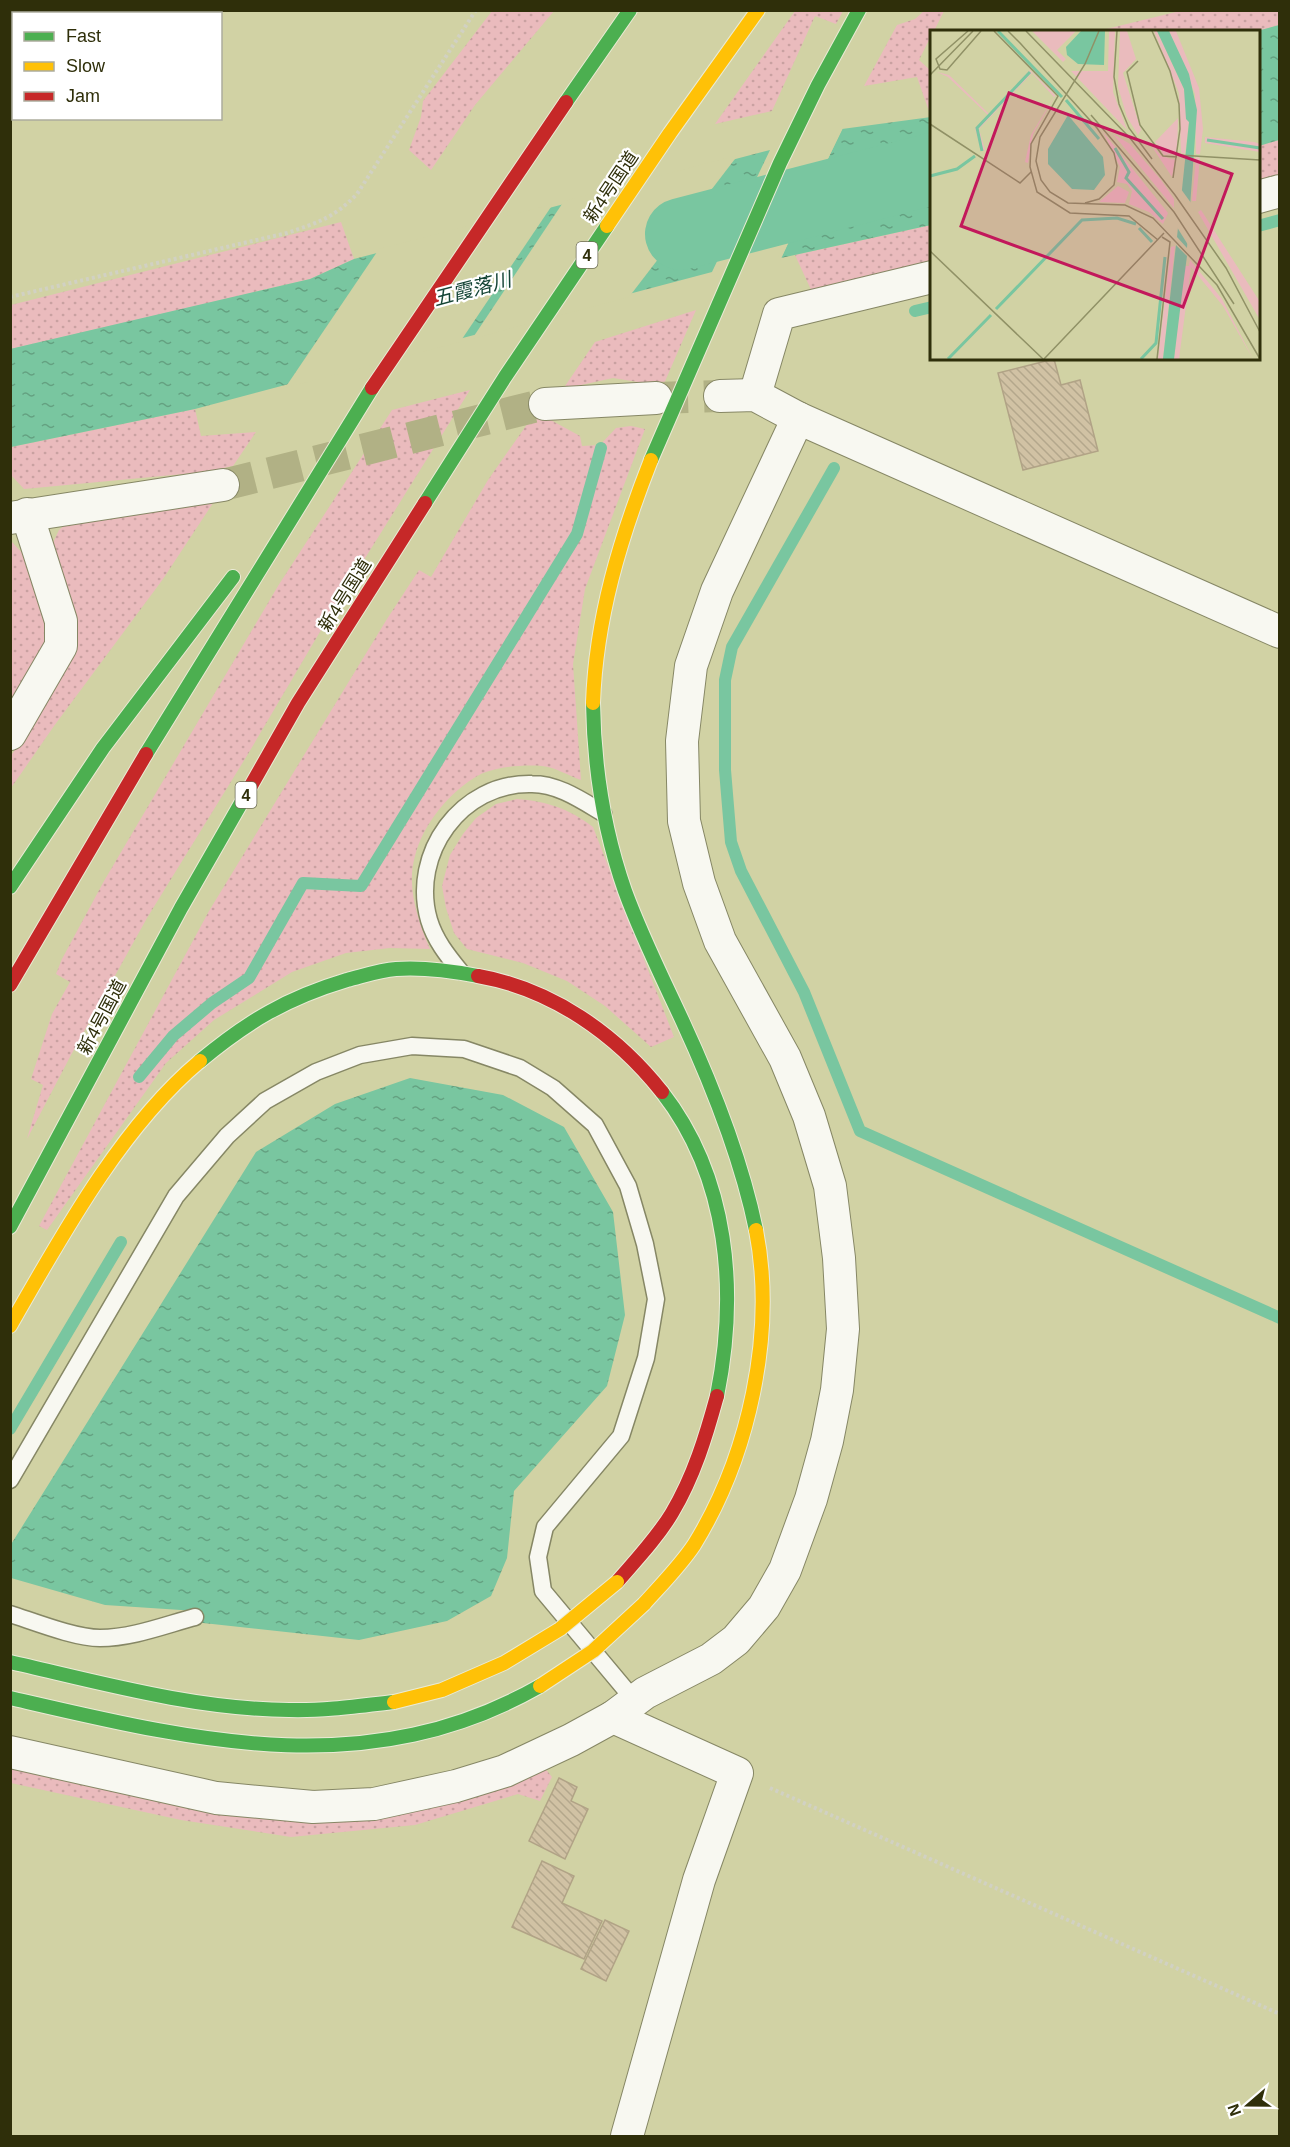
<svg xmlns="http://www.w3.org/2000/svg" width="1290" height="2147" viewBox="0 0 1290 2147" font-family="Arial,'Noto Sans JP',sans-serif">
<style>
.green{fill:url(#green-dots)}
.water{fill:url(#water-ripples)}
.pier{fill:#d1d2a4}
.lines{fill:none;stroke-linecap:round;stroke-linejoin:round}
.stream{stroke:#79c6a0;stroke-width:12}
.river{stroke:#79c6a0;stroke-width:72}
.building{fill:url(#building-back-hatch);stroke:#b1a386;stroke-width:1.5}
.street-tunnel{stroke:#b1b185;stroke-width:32;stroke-dasharray:32 16;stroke-linecap:butt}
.lane-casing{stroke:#868765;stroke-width:19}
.street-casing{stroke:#868765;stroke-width:34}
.fast-casing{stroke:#eaebd6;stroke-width:16}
.slow-casing{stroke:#eaebd6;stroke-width:16}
.jam-casing{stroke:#eaebd6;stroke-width:16}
.path{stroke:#d1d1c3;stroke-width:4;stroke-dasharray:3 3;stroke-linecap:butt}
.lane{stroke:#f8f8f1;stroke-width:16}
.street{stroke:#f8f8f1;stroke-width:32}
.fast{stroke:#4caf50;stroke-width:14}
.slow{stroke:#ffc107;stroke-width:14}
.jam{stroke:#c62828;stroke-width:14}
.fast-bridge-casing{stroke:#eaebd6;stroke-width:16;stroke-linecap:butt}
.slow-bridge-casing{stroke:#eaebd6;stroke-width:16;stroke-linecap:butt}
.fast-bridge{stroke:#4caf50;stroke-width:14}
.slow-bridge{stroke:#ffc107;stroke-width:14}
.labels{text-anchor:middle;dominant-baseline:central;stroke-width:4.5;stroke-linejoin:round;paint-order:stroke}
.shield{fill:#fff;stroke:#6d6d54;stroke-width:1.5}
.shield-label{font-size:16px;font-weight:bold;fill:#2f2f0a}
.street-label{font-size:18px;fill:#2f2f0a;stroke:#fff}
.water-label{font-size:20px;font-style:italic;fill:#164637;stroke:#fff}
.inset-river{fill:none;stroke:#79c6a0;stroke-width:3}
.inset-road{fill:none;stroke:#909166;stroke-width:1.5}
.view{fill:#c2185b;fill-opacity:0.15;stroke:#c2185b;stroke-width:3}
.inset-edge{fill:none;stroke:#2f2f0a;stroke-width:3}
</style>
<defs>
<pattern id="green-dots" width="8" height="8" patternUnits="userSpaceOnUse" patternTransform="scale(1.5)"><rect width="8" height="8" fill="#eabbbd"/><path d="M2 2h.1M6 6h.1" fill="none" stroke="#c9a1a1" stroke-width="1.8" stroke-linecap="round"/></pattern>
<pattern id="water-ripples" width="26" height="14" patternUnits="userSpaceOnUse" patternTransform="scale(1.5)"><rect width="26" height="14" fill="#79c6a0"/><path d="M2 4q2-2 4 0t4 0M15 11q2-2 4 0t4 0" fill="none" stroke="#64a181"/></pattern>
<pattern id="building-back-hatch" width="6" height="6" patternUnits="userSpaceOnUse" patternTransform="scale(1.5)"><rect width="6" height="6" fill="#d1c2a4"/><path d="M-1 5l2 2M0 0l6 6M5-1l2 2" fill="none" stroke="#b4a78c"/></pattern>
</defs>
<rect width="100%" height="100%" fill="#d1d2a4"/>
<g class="green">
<polygon points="492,11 554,11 475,105 431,170 409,150 421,117 423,101"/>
<polygon points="795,11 843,11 836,24 815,16 772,111 715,124"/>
<polygon points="924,11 944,11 934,31 932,32 931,36 919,60 931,71 931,117 917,77 864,86 897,25 915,19"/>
<polygon points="1180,11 1279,11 1279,25 1257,31 1094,32"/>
<polygon points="1279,140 1279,182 1259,187 1258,146"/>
<polygon points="341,222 354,259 310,279 11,349 11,305"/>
<polygon points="931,225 931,266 813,294 795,255"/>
<polygon points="696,310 663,386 613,378 563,389 595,342"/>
<polygon points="470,390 334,608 248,754 147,918 71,1055 27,1139 43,1085 31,1079 52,1014 70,982 56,974 62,959 104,881 278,586 392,410"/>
<polygon points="195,409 201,436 256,432 233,466 205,472 24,489 11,475 11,447"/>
<path d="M547 418 580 436 582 446 600 445 616 428 631 426 645 429 585 589 573 664 581 780C569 776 555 767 542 766 524 764 494 767 479 775 450 791 423 824 415 856 406 887 418 921 430 949L390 948 346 953 292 972 214 1020 166 1063 47 1230 39 1226 209 911 387 619 419 570 431 577 488 480 530 420Z"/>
<polygon points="215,500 163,579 54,726 11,788 11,756 65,667 51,547 59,530 66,524"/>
<polygon points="11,541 24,555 48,632 44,651 11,705"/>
<path d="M517 799C546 801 570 809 593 827L674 1037 651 1047 605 1006 567 981 523 963 467 949 454 933 446 908 442 886 450 855 463 834 476 818 496 804Z"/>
<polygon points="11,1765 281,1817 544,1767 552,1777 540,1801 518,1794 415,1825 291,1837 181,1820 11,1783"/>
</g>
<g class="water">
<polygon points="1279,25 1279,140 1259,146 1258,32 1257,31"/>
<polygon points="931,117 931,225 781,258 842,129"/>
<polygon points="770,150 712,272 195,409 11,447 10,349 310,279 354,259"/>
<polygon points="410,1078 503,1095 564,1127 613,1212 625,1315 607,1386 514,1491 507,1558 491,1596 447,1621 359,1640 194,1622 196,1611 105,1605 11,1578 10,1546 256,1152 335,1104"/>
</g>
<g class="pier">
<polygon points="844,126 819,177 780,261 778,257 816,176 840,127"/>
<polygon points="738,155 629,297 472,339 564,201"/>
<polygon points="553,204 460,342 285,388 379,249"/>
</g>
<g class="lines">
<g class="stream">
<polyline points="1258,226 1280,220"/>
<polyline points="915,311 932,307"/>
<polyline points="834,468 732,647 725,680 725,770 731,842 741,871 804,992 860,1131 1280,1318"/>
<polyline points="139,1077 173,1036 212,1003 249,978 303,883 361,886 577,534 601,448"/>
<polyline points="10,1429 121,1242"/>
</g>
<polyline class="river" points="681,234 932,169"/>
</g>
<g class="building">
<polygon points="1054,359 1061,385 1080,380 1098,451 1023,470 998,373"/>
<polygon points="559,1778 577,1787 571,1801 588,1809 565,1859 529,1841"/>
<polygon points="542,1861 574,1876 562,1903 602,1921 584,1959 512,1927"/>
<polygon points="605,1920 629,1931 606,1981 581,1969"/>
</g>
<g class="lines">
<g class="street-tunnel">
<polyline points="656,398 720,396"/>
<polyline points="223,485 545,404"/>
</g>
<g class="lane-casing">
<g id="lane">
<path d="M460 971C447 955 435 940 429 920 410 854 461 782 532 784 558 784 581 800 603 813"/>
<polyline points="10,1480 176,1196 227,1136 265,1101 316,1072 360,1055 412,1046 464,1049 520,1068 553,1088 595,1125 628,1186 645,1244 656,1299 646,1358 621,1436 545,1527 538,1557 543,1591 635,1701"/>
<path d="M10 1614C35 1622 75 1638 100 1638 132 1638 165 1625 195 1617"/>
</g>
</g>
<g class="street-casing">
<g id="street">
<polyline points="1258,197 1280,191"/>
<polyline points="755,395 779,314 932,277"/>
<polyline points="720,396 755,395 798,418 1280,632"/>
<polyline points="545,404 656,398"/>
<polyline points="10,518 223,485"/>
<polyline points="10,734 61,646 61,621 27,514"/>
<polyline points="613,1717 737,1773 699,1880 627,2136"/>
<polyline points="10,1752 216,1798 313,1807 374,1804 456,1786 505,1771 571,1740 613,1717 645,1693 711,1659 736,1640 764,1607 785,1570 811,1499 827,1441 837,1390 843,1329 839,1258 830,1186 809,1116 785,1058 720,941 699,883 684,821 682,741 691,666 717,591 798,418"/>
</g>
</g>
<g class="fast-casing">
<g id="fast">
<polyline points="566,102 630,10"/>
<polyline points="651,460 780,163 818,85 859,10"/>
<polyline points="425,503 505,377 607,226"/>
<path d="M593 703C594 767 604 831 625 891 641 935 662 977 682 1020 713 1087 741 1157 756 1230"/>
<polyline points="146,754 372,388"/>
<polyline points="10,887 103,748 233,577"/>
<path d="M200 1061C248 1021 287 998 347 980 363 976 380 970 396 969 423 967 452 971 478 976"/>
<path d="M662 1092C729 1178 738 1292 717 1396"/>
<polyline points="10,1227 181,908 248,791"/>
<path d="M10 1662C102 1683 194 1709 289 1710 324 1711 359 1706 394 1702"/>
</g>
</g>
<g class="slow-casing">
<g id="slow">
<polyline points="607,226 670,133 758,10"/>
<path d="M593 703C596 618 620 539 651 460"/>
<path d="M10 1326C61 1237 121 1127 200 1061"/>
<path d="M644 1604C661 1585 680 1566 694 1545 749 1456 776 1333 756 1230"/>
</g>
</g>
<g class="jam-casing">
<g id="jam">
<polyline points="372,388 566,102"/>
<polyline points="248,791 298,703 425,503"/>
<path d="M478 976C552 989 616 1034 662 1092"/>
<polyline points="10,985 146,754"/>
<path d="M617 1582C636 1560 657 1538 672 1513 694 1476 706 1436 717 1396"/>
</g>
</g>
<g class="path">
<path d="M10 297 287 233C317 223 334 218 357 194L476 10"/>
<polyline points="770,1788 1280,2014"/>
</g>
<use href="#lane" class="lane"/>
<use href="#street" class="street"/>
<use href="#fast" class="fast"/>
<use href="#slow" class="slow"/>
<use href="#jam" class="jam"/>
<g class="fast-bridge-casing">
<path id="fast-bridge" d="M10 1698C192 1740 366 1785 540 1686"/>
</g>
<g class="slow-bridge-casing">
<g id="slow-bridge">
<polyline points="540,1686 593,1651 644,1604"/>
<polyline points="394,1702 442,1690 504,1663 560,1629 617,1582"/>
</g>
</g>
<use href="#fast-bridge" class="fast-bridge"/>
<use href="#slow-bridge" class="slow-bridge"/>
</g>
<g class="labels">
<g class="shield">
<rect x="576.5" y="242" width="21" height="26" rx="4.5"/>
<rect x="235.5" y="782" width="21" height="26" rx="4.5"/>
</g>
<g class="shield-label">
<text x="587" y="255">4</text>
<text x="246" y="795">4</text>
</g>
<g class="street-label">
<text transform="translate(611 187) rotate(-56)">新4号国道</text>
<text transform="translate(345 595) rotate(-58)">新4号国道</text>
<text transform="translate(102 1017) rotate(-62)">新4号国道</text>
</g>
<g class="water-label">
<text transform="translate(472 289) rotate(-15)">五霞落川</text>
</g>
</g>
<g transform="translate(930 30)">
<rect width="330" height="330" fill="#d1d2a4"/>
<path d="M102 1H146L127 20 136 29 133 32ZM179 1H185L183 62 197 100 141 41H178ZM190 1H197L206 29 193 43 211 100 208 105 197 87 188 57ZM224 1H227L254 59 259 92 255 124 251 123 249 63ZM239 1H246L269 58 273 99 270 124H266L265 64ZM100 40 125 65V66L103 104 98 133 95 132 101 105 124 67 102 43 49 99 55 120 51 121 45 98 58 85 18 47 7 42 19 45 59 84ZM248 88 247 123 234 125 225 112ZM173 102 238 183 233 194 219 182 199 174 202 161 197 154 187 152 190 137ZM183 104 200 114 231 150 244 169V178ZM215 106 231 126 245 130 242 147ZM275 107 324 112 330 114V122L275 113ZM266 127 270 128 266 171H262ZM188 156 199 162 195 173 169 172ZM271 180 330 272V290L268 182ZM245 216 233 329H228L241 217ZM260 230 292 269 323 329 293 276 261 237 249 329H244L254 236H259Z" fill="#eabbbd"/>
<path d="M151 1H175L174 35 148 34 137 25 136 17ZM227 1H239L259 44 267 80 257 218 247 207 259 92 256 89 254 59ZM138 85 173 127 175 145 164 160 142 159 118 134V119ZM246 215 257 226 253 256 244 329H233Z" fill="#79c6a0"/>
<path d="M248 155 264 177 260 218 245 194Z" fill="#d1d2a4"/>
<path class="inset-river" d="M68 1 132 67M136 70 169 109M277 110 330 118M185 118 199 142 196 148 233 189M52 121 47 98 100 42M0 146 27 139 45 126M209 198 222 212M66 279 152 190 187 188 206 194M18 329 61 285M211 329 226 313 235 227"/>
<path class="inset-road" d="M38 1 6 29 10 39 17 40 51 1M64 1 128 66 101 114 100 137 107 162 140 183 199 186 228 210M78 1 92 15M96 1 200 108 245 165 296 238 330 302M169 1 155 34 110 107 106 131 111 150 120 162 138 173 195 175 223 188 287 255 330 329M187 1 184 47 189 74 199 98 222 129M222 1 240 41 249 74 250 99 243 148M90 13 167 98 184 123 187 136 184 155 169 169 155 173M208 31 197 42 210 95 233 126 247 127M0 45 43 1M161 85 244 182 304 274M0 94 90 153 101 142M248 125 330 130M0 221 113 329M114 329 234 203M227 329 240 212 232 207"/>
<path class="view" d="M79 63 302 144 253 277 31 196Z"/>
<rect width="330" height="330" class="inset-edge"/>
</g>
<rect width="1290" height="2147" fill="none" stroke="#2f2f0a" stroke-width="24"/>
<rect x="12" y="12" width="210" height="108" fill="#ffffff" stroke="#acac9d" stroke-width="1.5"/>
<rect x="24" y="32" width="30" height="9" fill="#4caf50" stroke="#acac9d" stroke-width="1.5"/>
<text x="66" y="42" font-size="18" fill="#2f2f0a">Fast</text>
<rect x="24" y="62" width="30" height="9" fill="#ffc107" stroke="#acac9d" stroke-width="1.5"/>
<text x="66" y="72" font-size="18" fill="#2f2f0a">Slow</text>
<rect x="24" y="92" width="30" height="9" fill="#c62828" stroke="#acac9d" stroke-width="1.5"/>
<text x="66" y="102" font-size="18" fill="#2f2f0a">Jam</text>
<g transform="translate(1248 2105) rotate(250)" stroke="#ffffff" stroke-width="4.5" paint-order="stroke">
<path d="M0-4.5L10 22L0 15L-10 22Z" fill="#2f2f0a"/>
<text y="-9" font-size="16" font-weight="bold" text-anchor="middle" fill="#2f2f0a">N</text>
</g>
</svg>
